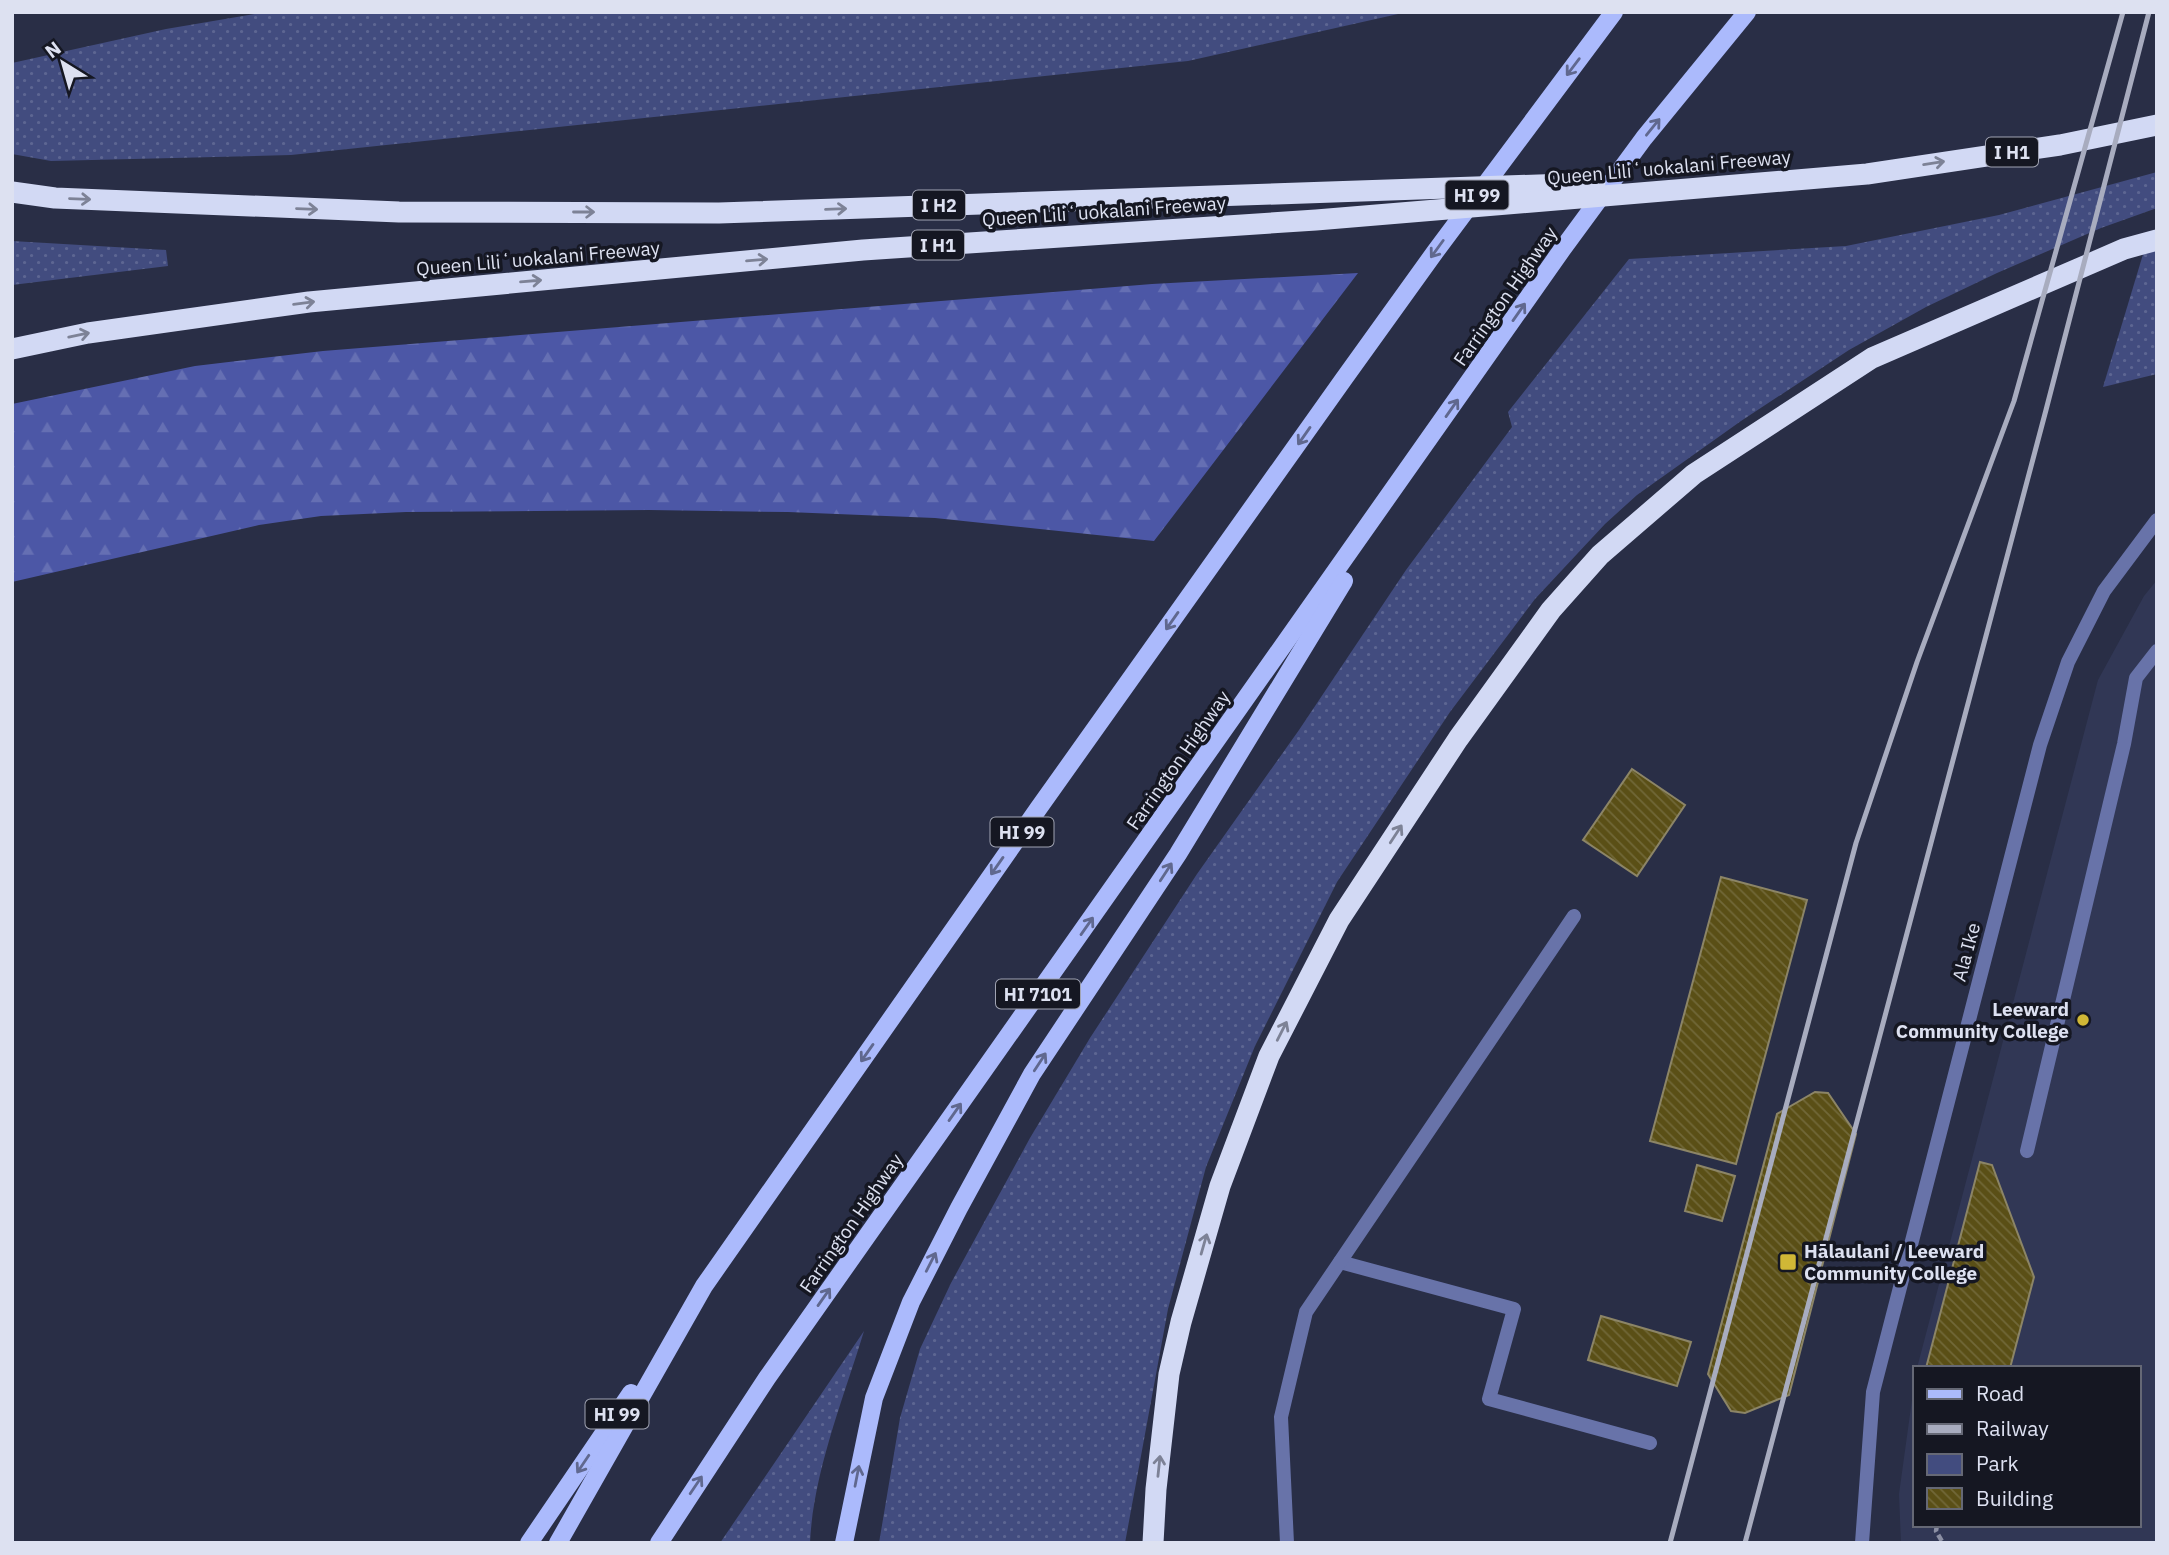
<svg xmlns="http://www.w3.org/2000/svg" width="2169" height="1555" viewBox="0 0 2169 1555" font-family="'IBM Plex Sans',sans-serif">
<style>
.built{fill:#313755}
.green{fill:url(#green-dots)}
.forest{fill:url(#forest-firs)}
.building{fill:url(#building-back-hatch);stroke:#8c8567;stroke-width:2}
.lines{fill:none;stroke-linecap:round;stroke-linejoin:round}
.path{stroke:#8b8fa3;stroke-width:4.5;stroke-dasharray:7 3.5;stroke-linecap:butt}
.service{stroke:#6873a9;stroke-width:14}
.minor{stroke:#6873a9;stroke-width:14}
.primary{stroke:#abbafc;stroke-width:18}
.motorway{stroke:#d2d9f4;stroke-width:21}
.rail{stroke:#a8acbf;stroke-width:5}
.oneway{stroke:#60688f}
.oneway2{stroke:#7d8296}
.poi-dot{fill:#d0b736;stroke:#151722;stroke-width:2.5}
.labels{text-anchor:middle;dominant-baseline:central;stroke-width:7;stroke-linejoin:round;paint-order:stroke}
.shield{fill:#151722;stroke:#a1a4b3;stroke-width:2}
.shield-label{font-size:18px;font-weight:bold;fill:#dde1f1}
.street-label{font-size:19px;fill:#dde1f1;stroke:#151722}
.poi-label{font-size:19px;font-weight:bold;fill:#dde1f1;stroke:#151722;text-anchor:end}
</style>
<defs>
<pattern id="green-dots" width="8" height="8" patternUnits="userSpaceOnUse" patternTransform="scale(1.75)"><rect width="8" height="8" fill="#424c7f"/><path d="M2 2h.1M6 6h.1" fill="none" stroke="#5d6692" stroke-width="1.8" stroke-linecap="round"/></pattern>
<pattern id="forest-firs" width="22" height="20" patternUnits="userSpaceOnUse" patternTransform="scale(1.75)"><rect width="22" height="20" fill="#4c57a6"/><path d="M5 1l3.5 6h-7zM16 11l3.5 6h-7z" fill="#656fb3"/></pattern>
<pattern id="building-back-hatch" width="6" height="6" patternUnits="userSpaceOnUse" patternTransform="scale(1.75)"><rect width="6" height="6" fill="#5a4f16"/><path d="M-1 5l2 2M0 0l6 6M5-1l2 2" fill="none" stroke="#716838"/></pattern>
</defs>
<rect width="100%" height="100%" fill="#292e46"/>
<polygon class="built" points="2157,580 2157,1543 1901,1543 1899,1494 1915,1378 1915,1525 2139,1525 2139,1368 1917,1368 2098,680 2144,596"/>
<g class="green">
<polygon points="267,12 1407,12 1188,61 291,155 51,161 12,154 12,63 166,29"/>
<polygon points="2157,172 2157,208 2101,228 1997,273 1926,307 1849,350 1741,421 1637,495 1605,524 1535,599 1450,712 1337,882 1255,1046 1206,1167 1168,1309 1125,1543 879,1543 900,1418 920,1349 951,1283 1030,1138 1090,1038 1197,874 1299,730 1406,570 1512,427 1508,412 1629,259 1846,246 1999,215"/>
<polygon points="12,241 166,250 168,266 12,285"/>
<polygon points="2157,248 2157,374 2103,387 2144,251"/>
<path d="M864 1331C844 1397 813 1473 810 1543H720Z"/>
</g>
<polygon class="forest" points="1358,273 1154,541 935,518 788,512 649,510 406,512 321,516 259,525 12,582 12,404 195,366 323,351 1152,284"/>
<g class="building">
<polygon points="1632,769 1685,805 1637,876 1583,840"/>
<polygon points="1721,877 1807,900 1736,1164 1650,1141"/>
<polygon points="1815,1092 1828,1093 1856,1134 1789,1395 1745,1413 1731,1411 1708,1374 1777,1114"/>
<polygon points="1980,1162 1992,1165 2034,1277 2010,1368 1926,1368"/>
<polygon points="1697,1165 1735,1176 1722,1221 1685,1211"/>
<polygon points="1601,1316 1691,1342 1677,1386 1588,1360"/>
</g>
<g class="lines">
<polyline class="path" points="1937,1525 1936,1531 1943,1543"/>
<g class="service">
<polyline points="2027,1151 2124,744 2136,678 2157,651"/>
<polyline points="1340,1262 1514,1309 1489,1399 1650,1443"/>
<polyline points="1287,1543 1281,1417 1306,1312 1574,916"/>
</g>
<polyline class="minor" points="1862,1543 1873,1392 2040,745 2068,662 2104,591 2157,520"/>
<g class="primary">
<polyline points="529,1543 631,1393"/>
<polyline points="558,1543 704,1286 1038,809 1343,380 1435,252 1614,12"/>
<polyline points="659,1543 767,1378 1561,251 1644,138 1747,12"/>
<polyline points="844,1543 874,1398 911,1302 959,1208 1032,1074 1178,854 1344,581"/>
</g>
<g class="motorway">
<polyline points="12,192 55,198 399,212 719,213 1595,183"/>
<polyline points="12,349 88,333 309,302 863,250 1316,220 1867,174 2060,145 2157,125"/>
<polyline points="1153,1543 1156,1489 1169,1374 1181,1322 1220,1186 1269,1056 1339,920 1458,739 1551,610 1600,555 1694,474 1872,358 2124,249 2157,240"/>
</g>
<g class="rail">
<polyline points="1670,1543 1856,843 1917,662 2014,401 2123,12"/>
<polyline points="1745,1543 2046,410 2149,12"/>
</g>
</g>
<defs><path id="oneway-shaft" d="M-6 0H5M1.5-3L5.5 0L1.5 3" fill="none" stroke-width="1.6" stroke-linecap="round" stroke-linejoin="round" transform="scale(1.75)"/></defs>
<g class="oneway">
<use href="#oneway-shaft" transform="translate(1573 67) rotate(127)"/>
<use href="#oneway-shaft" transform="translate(1653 127) rotate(-51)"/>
<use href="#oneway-shaft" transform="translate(1437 249) rotate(126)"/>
<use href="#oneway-shaft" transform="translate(1519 312) rotate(-55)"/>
<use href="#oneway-shaft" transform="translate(1452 408) rotate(-55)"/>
<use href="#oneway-shaft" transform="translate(1304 436) rotate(125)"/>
<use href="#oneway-shaft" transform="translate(1172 621) rotate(125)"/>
<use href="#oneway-shaft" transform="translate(997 866) rotate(125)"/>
<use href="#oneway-shaft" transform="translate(1166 872) rotate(-57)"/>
<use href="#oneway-shaft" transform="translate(1087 926) rotate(-55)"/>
<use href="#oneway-shaft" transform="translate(867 1053) rotate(125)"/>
<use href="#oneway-shaft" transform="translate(1040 1062) rotate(-57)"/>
<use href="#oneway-shaft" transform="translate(955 1112) rotate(-55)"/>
<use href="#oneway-shaft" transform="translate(931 1262) rotate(-63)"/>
<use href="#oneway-shaft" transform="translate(824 1297) rotate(-55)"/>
<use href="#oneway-shaft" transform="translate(583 1464) rotate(124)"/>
<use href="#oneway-shaft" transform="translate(857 1476) rotate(-79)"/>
<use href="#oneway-shaft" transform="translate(696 1485) rotate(-56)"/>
</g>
<g class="oneway2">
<use href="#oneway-shaft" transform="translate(1934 163) rotate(-9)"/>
<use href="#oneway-shaft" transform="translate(80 199) rotate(2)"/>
<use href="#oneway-shaft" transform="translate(307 209) rotate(2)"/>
<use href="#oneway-shaft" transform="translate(836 209) rotate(-2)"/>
<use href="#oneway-shaft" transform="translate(584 212)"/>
<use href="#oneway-shaft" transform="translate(757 260) rotate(-5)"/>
<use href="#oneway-shaft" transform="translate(531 281) rotate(-5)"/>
<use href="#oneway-shaft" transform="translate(304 303) rotate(-7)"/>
<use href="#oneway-shaft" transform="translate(79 335) rotate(-12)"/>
<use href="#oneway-shaft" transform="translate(1396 834) rotate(-57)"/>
<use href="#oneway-shaft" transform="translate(1282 1031) rotate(-63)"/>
<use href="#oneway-shaft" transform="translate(1204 1244) rotate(-74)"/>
<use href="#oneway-shaft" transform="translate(1159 1466) rotate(-84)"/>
</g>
<g class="poi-dot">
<circle cx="2083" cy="1020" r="7"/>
<rect x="1779" y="1253" width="18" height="18" rx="3.5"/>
</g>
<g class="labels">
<g class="shield">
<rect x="1986" y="137.5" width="52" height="29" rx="5"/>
<rect x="1445.5" y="180.5" width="63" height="29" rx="5"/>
<rect x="913" y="190.5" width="52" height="29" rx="5"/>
<rect x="912" y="230.5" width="52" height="29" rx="5"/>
<rect x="990.5" y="817.5" width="63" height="29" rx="5"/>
<rect x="996" y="979.5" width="84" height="29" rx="5"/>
<rect x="585.5" y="1399.5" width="63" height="29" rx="5"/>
</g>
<g class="shield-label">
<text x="2012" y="152">I H1</text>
<text x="1477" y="195">HI 99</text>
<text x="939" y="205">I H2</text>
<text x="938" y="245">I H1</text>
<text x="1022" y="832">HI 99</text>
<text x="1038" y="994">HI 7101</text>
<text x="617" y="1414">HI 99</text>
</g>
<g class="street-label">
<text transform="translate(1669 167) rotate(-5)">Queen Liliʻuokalani Freeway</text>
<text transform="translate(1104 211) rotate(-4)">Queen Liliʻuokalani Freeway</text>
<text transform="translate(538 258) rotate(-5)">Queen Liliʻuokalani Freeway</text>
<text transform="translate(1505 296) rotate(-55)">Farrington Highway</text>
<text transform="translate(1178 760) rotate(-55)">Farrington Highway</text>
<text transform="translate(1966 952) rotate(-75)">Ala Ike</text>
<text transform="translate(851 1223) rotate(-55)">Farrington Highway</text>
</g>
<g class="poi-label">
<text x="2069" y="1009">Leeward<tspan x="2069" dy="22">Community College</tspan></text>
<text x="1804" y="1251" text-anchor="start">Hālaulani / Leeward<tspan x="1804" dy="22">Community College</tspan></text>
</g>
</g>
<rect width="2169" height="1555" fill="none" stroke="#dde1f1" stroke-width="28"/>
<rect x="1913" y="1366" width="228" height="161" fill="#151722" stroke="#656875" stroke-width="2"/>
<rect x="1927" y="1389" width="35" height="10" fill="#abbafc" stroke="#656875" stroke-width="2"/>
<text x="1976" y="1401" font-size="21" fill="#dde1f1">Road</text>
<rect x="1927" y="1424" width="35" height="10" fill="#a8acbf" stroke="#656875" stroke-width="2"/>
<text x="1976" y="1436" font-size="21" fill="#dde1f1">Railway</text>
<rect x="1927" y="1454" width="35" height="21" fill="#424c7f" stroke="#656875" stroke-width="2"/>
<text x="1976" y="1471" font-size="21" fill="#dde1f1">Park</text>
<rect x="1927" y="1488" width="35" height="21" fill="url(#building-back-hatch)" stroke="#656875" stroke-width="2"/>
<text x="1976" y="1506" font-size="21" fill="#dde1f1">Building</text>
<g transform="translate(63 63) rotate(323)" stroke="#151722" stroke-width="5" paint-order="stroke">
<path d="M0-5L12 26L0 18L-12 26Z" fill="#dde1f1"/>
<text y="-10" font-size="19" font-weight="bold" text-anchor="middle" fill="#dde1f1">N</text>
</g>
</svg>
